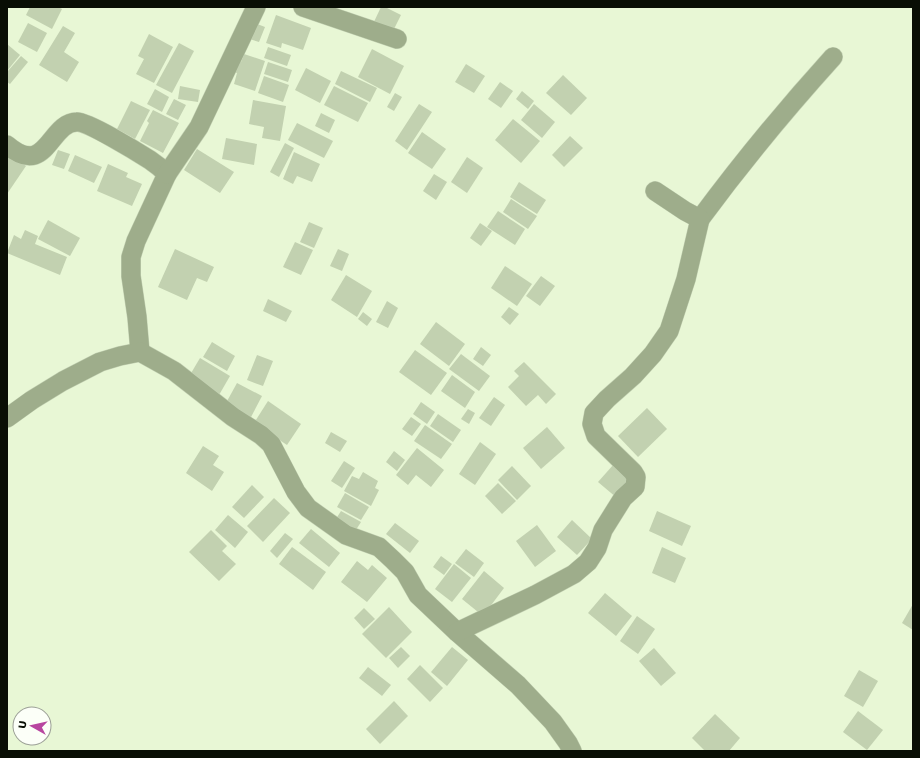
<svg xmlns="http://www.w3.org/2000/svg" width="920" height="758" viewBox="0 0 920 758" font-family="'Work Sans',sans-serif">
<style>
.building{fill:#c2d1b0}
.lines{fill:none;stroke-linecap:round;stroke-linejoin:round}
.street-casing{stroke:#c4d2b4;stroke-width:20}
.street{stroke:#9ead8b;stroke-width:19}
</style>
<rect width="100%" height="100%" fill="#e8f7d5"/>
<g class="building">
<polygon points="30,7 58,7 62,9 52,29 26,15"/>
<polygon points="381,7 385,7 401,15 391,35 372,26"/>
<polygon points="276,15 311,28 303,50 282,43 281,48 266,43"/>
<polygon points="252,22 265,27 259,42 246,38"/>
<polygon points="28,23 47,33 37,52 18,42"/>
<polygon points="63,26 75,33 64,52 79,62 67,82 39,65"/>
<polygon points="149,34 173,47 154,83 136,74 144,59 138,56"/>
<polygon points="179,43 194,51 172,93 156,85"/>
<polygon points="7,44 20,55 7,71"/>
<polygon points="268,47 291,55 287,66 264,58"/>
<polygon points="372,49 404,66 390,94 358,77"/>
<polygon points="244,54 265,61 255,91 234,84 237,73 232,71 236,60 241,62"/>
<polygon points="21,56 28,62 10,84 7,82 7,72"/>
<polygon points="268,62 292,70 288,82 264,74"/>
<polygon points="466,64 485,76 474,93 455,82"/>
<polygon points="306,68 331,81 320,103 295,90"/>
<polygon points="341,71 377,88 370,102 335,84"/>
<polygon points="563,75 587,98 571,115 546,93"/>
<polygon points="264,76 289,85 283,102 258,93"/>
<polygon points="500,82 513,91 501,108 488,99"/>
<polygon points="180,86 200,90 198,102 178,99"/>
<polygon points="334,86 368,103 358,122 324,105"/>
<polygon points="155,89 169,97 162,112 147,104"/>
<polygon points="522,91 534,101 528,109 516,99"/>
<polygon points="395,93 402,97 394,111 387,107"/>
<polygon points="174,99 186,105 178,120 166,114"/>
<polygon points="253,100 286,106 280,141 262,138 264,127 249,124"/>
<polygon points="131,101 150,110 135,139 117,129"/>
<polygon points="419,104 432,112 407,150 395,141"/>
<polygon points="534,104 555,122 542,138 521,120"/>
<polygon points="153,110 179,123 163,153 140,141 149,123 147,121"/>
<polygon points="321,113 335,120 329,133 315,126"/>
<polygon points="513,119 540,141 521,163 495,140"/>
<polygon points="297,123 333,141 324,158 288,140"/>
<polygon points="422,132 446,149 432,169 408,153"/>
<polygon points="570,136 583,148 564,167 552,155"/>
<polygon points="226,138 257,144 254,165 222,159"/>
<polygon points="285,143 294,148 279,177 270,172"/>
<polygon points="197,149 234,172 220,193 184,170"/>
<polygon points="58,150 70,154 64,169 52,165"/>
<polygon points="294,152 320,164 312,182 297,176 293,184 283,179"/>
<polygon points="7,153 26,166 7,194"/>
<polygon points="75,155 102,167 94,183 68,171"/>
<polygon points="467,157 483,168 467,193 451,182"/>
<polygon points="108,164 128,173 126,177 142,184 132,206 97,191"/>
<polygon points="434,174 447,182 436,200 423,191"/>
<polygon points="519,182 546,200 537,214 510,197"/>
<polygon points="511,199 537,216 528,229 503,212"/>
<polygon points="498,211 525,229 515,245 487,227"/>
<polygon points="48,220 80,238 70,256 38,239"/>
<polygon points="309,222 323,228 314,248 300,242"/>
<polygon points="480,223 492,231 481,246 470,238"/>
<polygon points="25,230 38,236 35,244 67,257 60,275 7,253 14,235 21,239"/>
<polygon points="295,242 313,250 301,275 283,267"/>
<polygon points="175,249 214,267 207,282 197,278 187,300 158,287"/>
<polygon points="338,249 349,254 342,271 330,266"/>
<polygon points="505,266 532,284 517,306 491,288"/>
<polygon points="346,275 372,291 357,317 331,300"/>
<polygon points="541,276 555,286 540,306 526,296"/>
<polygon points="268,299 292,311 286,322 263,311"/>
<polygon points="387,301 398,308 388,328 376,322"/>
<polygon points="509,307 519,314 510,325 501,317"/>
<polygon points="363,312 372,319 367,326 358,319"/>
<polygon points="436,322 465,344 449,366 420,344"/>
<polygon points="212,342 235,356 227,371 203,357"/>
<polygon points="481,347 491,355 483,366 473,359"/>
<polygon points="415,350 447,373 431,395 399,372"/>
<polygon points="461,354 490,376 479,391 449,369"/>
<polygon points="257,355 273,361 263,386 247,380"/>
<polygon points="200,358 230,376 219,395 187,380"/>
<polygon points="524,362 556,394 546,404 538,395 526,406 508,387 519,376 514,371"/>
<polygon points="452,375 475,392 465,408 441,391"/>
<polygon points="237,383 262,396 250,419 226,403"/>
<polygon points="494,397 505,405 491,426 479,418"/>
<polygon points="268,401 301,424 287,445 254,423"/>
<polygon points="421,402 435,412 427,424 413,414"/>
<polygon points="647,408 667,429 638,457 618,436"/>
<polygon points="468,409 475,413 469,424 461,419"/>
<polygon points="438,414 461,430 453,442 430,426"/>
<polygon points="411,417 421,424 412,436 402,429"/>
<polygon points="425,425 452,444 441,459 414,441"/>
<polygon points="547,427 565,448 541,469 523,448"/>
<polygon points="331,432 347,441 340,452 325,443"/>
<polygon points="480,442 496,454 475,485 459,474"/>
<polygon points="203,446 219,456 213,465 224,472 212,491 186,473"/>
<polygon points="417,448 444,470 431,487 416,475 408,485 396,475"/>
<polygon points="394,451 405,460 397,471 386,462"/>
<polygon points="344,461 355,468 342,488 331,481"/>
<polygon points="614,464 633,481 617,498 598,482"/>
<polygon points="512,466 531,486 517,500 498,480"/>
<polygon points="363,472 378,481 375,488 379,490 371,506 344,491 352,476 359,479"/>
<polygon points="498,483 516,501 502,514 485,496"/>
<polygon points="252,485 264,497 244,518 232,507"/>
<polygon points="345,493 369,507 361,520 337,507"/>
<polygon points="274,498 290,513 263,542 247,526"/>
<polygon points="341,511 361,522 354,533 334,522"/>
<polygon points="657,511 691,526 682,546 649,531"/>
<polygon points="228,515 248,532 235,548 215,530"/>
<polygon points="572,520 592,539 577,555 557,537"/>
<polygon points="395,523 419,541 410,553 386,534"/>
<polygon points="537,525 556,551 535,567 516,541"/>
<polygon points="311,529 340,553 329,567 299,543"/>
<polygon points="211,530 227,546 222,551 236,564 219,581 189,552"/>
<polygon points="285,533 293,539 277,558 270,551"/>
<polygon points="292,547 326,572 313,590 279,564"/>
<polygon points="662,547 686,558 675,583 652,573"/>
<polygon points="466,549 484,563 474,577 455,563"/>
<polygon points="441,556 452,564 444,575 433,567"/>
<polygon points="357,561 368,570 372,565 387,578 367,602 341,582"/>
<polygon points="454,564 471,578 452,602 435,589"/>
<polygon points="484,571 504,588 483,616 462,599"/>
<polygon points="605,593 632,616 616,636 588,613"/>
<polygon points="913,604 913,630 902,623"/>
<polygon points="389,607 412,632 386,658 362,634"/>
<polygon points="364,608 375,619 364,629 354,618"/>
<polygon points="637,616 655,629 638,654 620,641"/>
<polygon points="401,647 410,656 398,668 389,658"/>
<polygon points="452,647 468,660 447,686 431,672"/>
<polygon points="654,648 676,673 661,686 639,661"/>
<polygon points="420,665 443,688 430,702 407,679"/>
<polygon points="368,667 391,685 382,696 359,678"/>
<polygon points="859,670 878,681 863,707 844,696"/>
<polygon points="394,701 408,716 380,744 366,729"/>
<polygon points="858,711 883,730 867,750 843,732"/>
<polygon points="715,714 740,738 729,751 705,751 692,738"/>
</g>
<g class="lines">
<g class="street-casing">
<g id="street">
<polyline points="303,7 397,39"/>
<path d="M7 145C47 179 49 122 77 122 87 121 139 153 150 160 156 164 162 169 167 174L136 241 131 257V276L137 317 140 352"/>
<polyline points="167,174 199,127 256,7"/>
<path d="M700 219C742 162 786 109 833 57"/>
<polyline points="7,418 32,400 63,381 100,362 120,356 140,352 174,371 233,417 261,435 271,444 296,492 308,508 346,535 379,547 393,560 405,572 418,595 457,632 518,685 553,722 568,743 572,751"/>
<polyline points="457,632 535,595 574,574 588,562 597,548 603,530 623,498 635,487 636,477 633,472 596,436 592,424 594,413 607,399 633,376 653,354 669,331 686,279 700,219 685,211 655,191"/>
</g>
</g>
<use href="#street" class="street"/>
</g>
<rect width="920" height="758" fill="none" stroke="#090e04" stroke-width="16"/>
<g transform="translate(32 726) rotate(278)"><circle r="19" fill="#fcfff8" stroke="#9b9f96"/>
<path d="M0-3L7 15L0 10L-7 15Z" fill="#b846a0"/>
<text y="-6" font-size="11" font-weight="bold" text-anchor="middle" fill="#090e04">U</text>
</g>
</svg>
